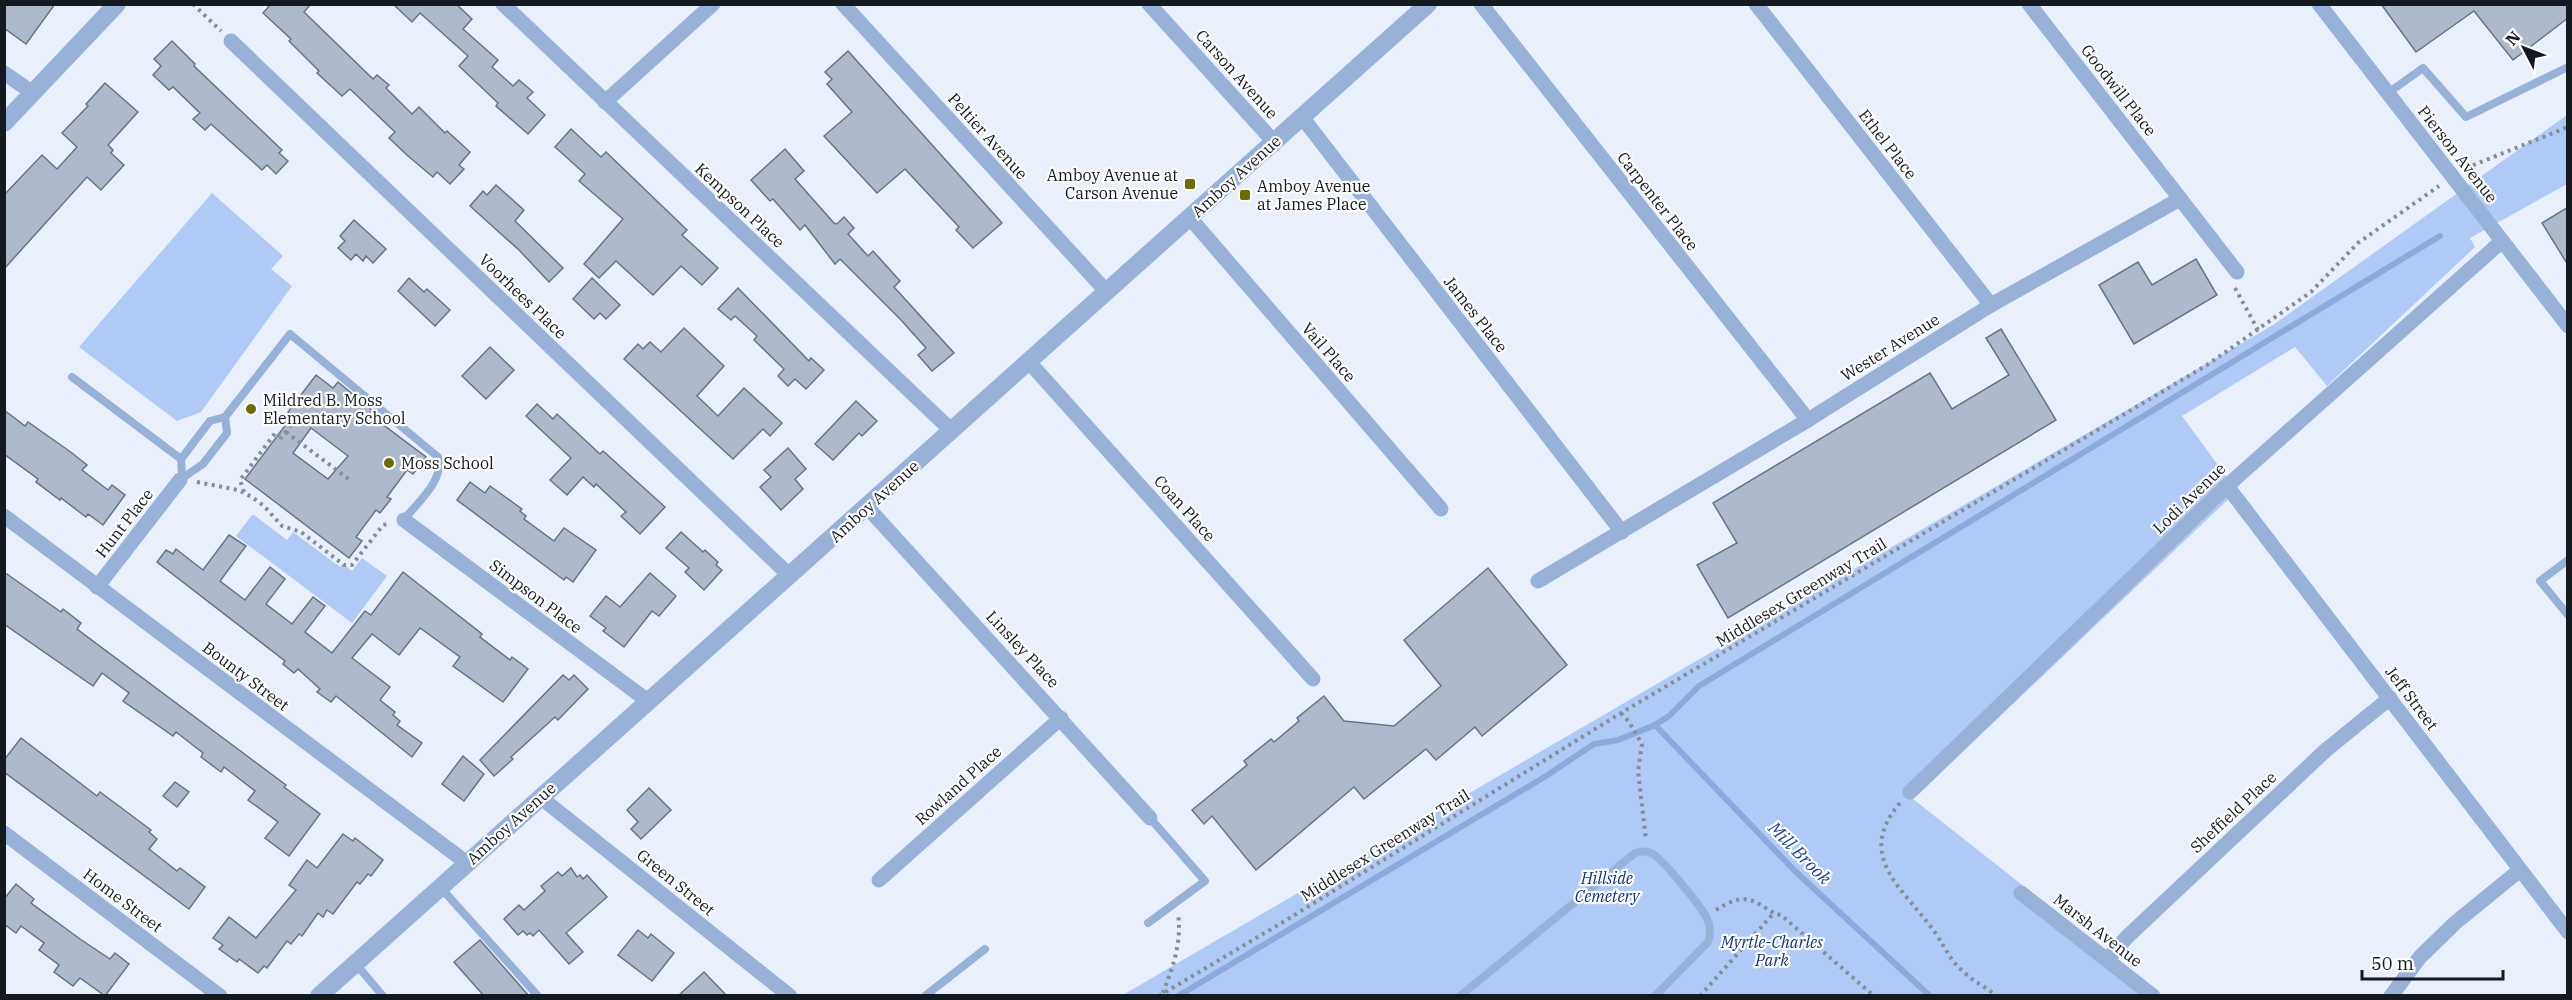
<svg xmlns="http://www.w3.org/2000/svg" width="2572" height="1000" viewBox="0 0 2572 1000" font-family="'IBM Plex Serif',serif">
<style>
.green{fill:#afcaf6}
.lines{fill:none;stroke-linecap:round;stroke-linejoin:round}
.stream{stroke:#8aaade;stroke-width:6}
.building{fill:#aeb9cc;stroke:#697485;stroke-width:1.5;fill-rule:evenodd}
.path{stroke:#878d97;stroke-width:4;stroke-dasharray:3 4.5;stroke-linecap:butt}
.service{stroke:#98b1d9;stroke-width:8}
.minor{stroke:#98b1d9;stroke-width:15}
.tertiary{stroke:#98b1d9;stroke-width:18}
.poi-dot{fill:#6a6b0b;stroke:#fcfcfc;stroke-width:2}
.labels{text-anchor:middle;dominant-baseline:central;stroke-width:4.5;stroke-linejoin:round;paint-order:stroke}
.street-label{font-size:16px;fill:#14181f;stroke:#fcfcfc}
.poi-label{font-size:16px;fill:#14181f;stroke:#fcfcfc;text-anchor:start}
.park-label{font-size:16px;font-style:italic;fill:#113572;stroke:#fcfcfc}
.water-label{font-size:18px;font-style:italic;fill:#234786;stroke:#fcfcfc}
</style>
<rect width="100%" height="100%" fill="#e9f0fc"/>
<g class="green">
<polygon points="2567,115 2567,184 2470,238 2475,247 2327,386 2295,347 2182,416 2237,491 1913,799 2162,995 1121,996 2273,325"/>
<polygon points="212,193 283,256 271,269 292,286 201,412 177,421 79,347"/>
<polygon points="254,515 287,540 293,532 340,567 343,564 352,571 362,558 387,576 352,623 236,536 251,516"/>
</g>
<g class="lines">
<g class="stream">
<polyline points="1655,725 1796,872 1930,996"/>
<polyline points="1178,996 1546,776 1594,744 1618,740 1655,725 1669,716 1699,686 2440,236"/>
</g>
</g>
<g class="building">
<polygon points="4,4 55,4 26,44 4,28"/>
<polygon points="271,4 311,4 304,12 373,79 377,75 389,85 386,88 412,114 419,107 445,133 447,131 470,152 459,165 464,169 450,184 437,172 433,177 408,156 389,138 395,132 350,89 342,96 317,73 319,71 289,41 291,39 263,13"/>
<polygon points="393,4 456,4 472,19 463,29 498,60 492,67 513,86 519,80 533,92 527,98 545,115 528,134 496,106 498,103 459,66 468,56 420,13 412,22"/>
<polygon points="2381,4 2568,4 2568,18 2513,60 2474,11 2416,52"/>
<polygon points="172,41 195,64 194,66 282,150 279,153 288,161 276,174 267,165 262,170 211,124 205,130 193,119 200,113 173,87 169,90 153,75 161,66 154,59"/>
<polygon points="848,51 1002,223 973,248 956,230 959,227 905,169 877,193 824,136 852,112 827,84 832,79 825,72"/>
<polygon points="105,83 138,112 108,145 113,150 111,153 124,165 101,190 87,177 4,269 4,195 42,155 57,169 77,147 62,133 88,106 86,104"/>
<polygon points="571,129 601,157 606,152 687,230 682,235 718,268 702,285 681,266 653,295 616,261 599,278 584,264 623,219 579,181 585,174 555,147"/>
<polygon points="785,149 804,171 795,179 834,223 837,224 844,217 854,228 848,234 868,256 873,251 900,281 894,287 954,353 932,371 918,355 926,348 901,320 840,259 835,264 805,225 800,230 773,199 770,201 751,180"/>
<polygon points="496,185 524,210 515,221 563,268 549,282 519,250 470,206 483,191 487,195"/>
<polygon points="2568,207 2568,265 2542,223"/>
<polygon points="354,220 386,249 373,263 366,256 363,261 356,254 351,260 338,248 345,241 340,236"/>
<polygon points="2196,259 2217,295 2134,344 2099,285 2138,262 2152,285"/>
<polygon points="409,278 424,292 427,289 450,310 435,326 398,291"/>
<polygon points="592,278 620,305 606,319 600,313 594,319 573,299"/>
<polygon points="738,288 809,361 811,358 824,370 806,389 795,379 788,386 778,376 784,369 754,340 757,336 735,316 731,320 718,309"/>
<polygon points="684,328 724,366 697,396 718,416 744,388 782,423 770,436 763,429 733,459 624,359 638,344 643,349 650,342 661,352"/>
<polygon points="2001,329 2056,420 1728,618 1697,565 1737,543 1713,503 1930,373 1952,409 2009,375 1986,338"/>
<polygon points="490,347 514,370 486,399 462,376"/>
<path d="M316 375 333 388 338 382 372 410 369 414 426 457 413 474 407 470 387 497 391 499 380 513 376 510 356 537 362 541 349 558 245 479 293 415 288 412ZM311 428 348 456 328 479 293 453Z"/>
<polygon points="856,401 877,421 862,436 859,433 833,460 815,444"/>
<polygon points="537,404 553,419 557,414 600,454 603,451 665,507 640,534 621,516 626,512 596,484 594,487 583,477 567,495 550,480 571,458 526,416"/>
<polygon points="4,410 25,426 28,422 72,453 87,465 82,470 108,490 112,485 125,495 103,525 88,514 86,517 61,498 60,500 36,482 38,479 4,454"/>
<polygon points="788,448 806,469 795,479 803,489 781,510 760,487 771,477 764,470"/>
<polygon points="470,482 485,493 490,486 522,509 520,511 526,516 524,519 554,541 564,528 596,550 573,582 566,577 564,580 457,500"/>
<polygon points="681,532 703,552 705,550 718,562 716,565 722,570 704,590 685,572 689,568 666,548"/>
<polygon points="229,535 246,546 220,581 245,600 270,567 285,579 266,604 292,624 313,597 325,606 305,632 332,653 365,611 371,615 403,572 482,634 480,637 510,660 512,657 528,669 503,702 453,666 460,657 420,628 399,655 372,634 352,658 390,687 380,700 395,712 393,715 400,721 397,725 422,743 412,757 336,696 331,702 317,692 320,689 298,669 294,673 283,664 285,661 157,562 166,550 173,554 176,549 203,570"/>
<polygon points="1488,568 1567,665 1482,736 1475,727 1436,760 1426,749 1364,799 1354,787 1256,870 1212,816 1204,824 1192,810 1247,765 1244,761 1271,739 1274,742 1299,721 1297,718 1324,696 1344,721 1394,726 1441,686 1404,640"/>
<polygon points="4,572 61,612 63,609 81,623 77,629 286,785 284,787 320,814 289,856 265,838 278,822 248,800 255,791 224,767 221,772 201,757 203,753 176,732 173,736 123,701 129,693 102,673 93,686 4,624"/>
<polygon points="650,573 676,596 659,616 652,611 624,647 603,631 606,628 590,616 606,596 620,607"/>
<polygon points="563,675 569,680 574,675 588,689 558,720 555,717 511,757 513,759 494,776 480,760"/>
<polygon points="21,738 97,796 100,792 151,830 149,832 157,839 149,849 177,871 180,868 205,887 189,909 4,772 4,760"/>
<polygon points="463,756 484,774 464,801 442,784"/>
<polygon points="175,782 189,792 177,807 163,796"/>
<polygon points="649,788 671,810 641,839 631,829 638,822 627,810"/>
<polygon points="343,834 353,841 355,838 383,860 371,876 368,874 360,884 357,882 333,914 327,910 323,917 318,913 302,936 299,934 291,944 287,941 267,968 264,966 258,973 239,959 237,962 219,949 223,945 213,938 229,917 256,938 296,890 289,885 307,860 317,868"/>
<polygon points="571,868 577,877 580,875 583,879 587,875 607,897 566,933 583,952 569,964 539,930 533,936 530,933 527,935 523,931 518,935 504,919 519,905 524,910 545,891 541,886 558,872 562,876"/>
<polygon points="16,884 34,899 31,903 80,939 110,959 115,953 129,964 105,996 80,978 73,986 54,972 59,965 39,950 44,943 21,926 16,933 4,924 4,899"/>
<polygon points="638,930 648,938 651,934 674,953 652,981 618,955"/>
<polygon points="480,940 529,996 484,996 454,962"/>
<polygon points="704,972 727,996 678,996"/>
</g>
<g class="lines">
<g class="path">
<polyline points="193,4 221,31"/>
<polyline points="2466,168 2568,127"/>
<polyline points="2235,288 2258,330"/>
<polyline points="286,432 350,480"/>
<polyline points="280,439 297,418"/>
<polyline points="197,482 238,490 252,497 264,506 282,526 301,532 344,565 352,565 383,525 390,523"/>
<polyline points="244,492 240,480 276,432 282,438"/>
<polyline points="1621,713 1629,722 1642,744 1638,771 1646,840"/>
<path d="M1900 803C1853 858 1906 890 1936 934 1947 950 1949 960 1966 974 1975 983 1987 987 1996 996"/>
<path d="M1716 910C1736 898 1746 894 1767 909 1773 912 1774 914 1781 915L1874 996"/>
<path d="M1163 993C1173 966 1182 943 1178 914"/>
<polyline points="1159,996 1288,919 1621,713 2207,365 2311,292 2358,243 2439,186"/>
<polyline points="1700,996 1773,914"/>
</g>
<g class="service">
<polyline points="2388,93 2423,68 2466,117 2568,67"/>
<polyline points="72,377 181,459 182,474 180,480"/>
<path d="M225 417 290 334 438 457C444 482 418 501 404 520"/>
<polyline points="181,459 210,421 225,417 227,433 203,464 181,479"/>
<polyline points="2568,560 2540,581 2568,615"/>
<polyline points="441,888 538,996"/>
<polyline points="1148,923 1205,881 1150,818"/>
<polyline points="355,963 383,996"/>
<polyline points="925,996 985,949"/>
<path d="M1460 996 1635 853C1641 851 1648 851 1653 854 1664 861 1702 907 1707 919 1711 927 1711 934 1708 942L1655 996"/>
</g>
<g class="minor">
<polyline points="503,4 952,431"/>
<polyline points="843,4 1106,291"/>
<polyline points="1149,4 1274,142"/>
<polyline points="1481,4 1808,420"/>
<polyline points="1756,4 1991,305"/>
<polyline points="2029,4 2237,272"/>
<polyline points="2319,4 2568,326"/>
<polyline points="231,41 790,576"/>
<polyline points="4,73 33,93"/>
<polyline points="605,102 713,4"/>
<polyline points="1302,117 1622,532"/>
<polyline points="1190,218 1441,509"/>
<polyline points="1029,362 1313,679"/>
<polyline points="2227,486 2568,932"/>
<polyline points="867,507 1150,818"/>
<polyline points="4,516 467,863"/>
<polyline points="404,520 648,701"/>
<polyline points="1538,581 1808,420 1991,305 2180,199"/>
<polyline points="97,587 180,480"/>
<polyline points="1910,792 2227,486 2502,241"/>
<polyline points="540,797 790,996"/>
<polyline points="4,833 220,996"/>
<polyline points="879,880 1061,718"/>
<polyline points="2021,893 2153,996"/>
<polyline points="2107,960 2127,937 2326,750 2390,698"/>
<polyline points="2391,996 2420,957 2455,923 2520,870"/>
</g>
<g class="tertiary">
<polyline points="4,123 117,4"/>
<polyline points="319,996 1428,4"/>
</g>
</g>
<g class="poi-dot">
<rect x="1184" y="178" width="12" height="12" rx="3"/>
<rect x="1239" y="189" width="12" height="12" rx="3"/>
<circle cx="251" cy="409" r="6"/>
<circle cx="389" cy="463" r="6"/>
</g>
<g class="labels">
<g class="street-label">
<text transform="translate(1237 74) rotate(48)">Carson Avenue</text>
<text transform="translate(2119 90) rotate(52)">Goodwill Place</text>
<text transform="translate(988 136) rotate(48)">Peltier Avenue</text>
<text transform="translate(1888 144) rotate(52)">Ethel Place</text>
<text transform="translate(2458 154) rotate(52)">Pierson Avenue</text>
<text transform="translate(1236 176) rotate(-42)">Amboy Avenue</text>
<text transform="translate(1658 201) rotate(52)">Carpenter Place</text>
<text transform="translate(740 205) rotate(43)">Kempson Place</text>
<text transform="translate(523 296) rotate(44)">Voorhees Place</text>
<text transform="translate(1476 314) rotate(52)">James Place</text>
<text transform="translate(1890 347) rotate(-32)">Wester Avenue</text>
<text transform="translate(1329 352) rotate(49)">Vail Place</text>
<text transform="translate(2189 498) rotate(-44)">Lodi Avenue</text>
<text transform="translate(874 501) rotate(-42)">Amboy Avenue</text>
<text transform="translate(1185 508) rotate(48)">Coan Place</text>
<text transform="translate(124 523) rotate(-52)">Hunt Place</text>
<text transform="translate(1801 592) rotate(-31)">Middlesex Greenway Trail</text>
<text transform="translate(536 596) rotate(37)">Simpson Place</text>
<text transform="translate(1023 649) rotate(47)">Linsley Place</text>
<text transform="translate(246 676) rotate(37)">Bounty Street</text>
<text transform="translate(2412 698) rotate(53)">Jeff Street</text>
<text transform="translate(958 785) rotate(-42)">Rowland Place</text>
<text transform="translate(2233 812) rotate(-43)">Sheffield Place</text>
<text transform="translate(511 823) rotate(-42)">Amboy Avenue</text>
<text transform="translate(1385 845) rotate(-32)">Middlesex Greenway Trail</text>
<text transform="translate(676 882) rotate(39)">Green Street</text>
<text transform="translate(123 900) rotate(37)">Home Street</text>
<text transform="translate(2098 930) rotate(38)">Marsh Avenue</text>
</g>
<g class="poi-label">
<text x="1178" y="175" text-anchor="end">Amboy Avenue at<tspan x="1178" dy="18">Carson Avenue</tspan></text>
<text x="1257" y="186">Amboy Avenue<tspan x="1257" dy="18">at James Place</tspan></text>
<text x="263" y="400">Mildred B. Moss<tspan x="263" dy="18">Elementary School</tspan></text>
<text x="401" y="463">Moss School</text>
</g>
<g class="park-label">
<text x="1607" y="878">Hillside<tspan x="1607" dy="18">Cemetery</tspan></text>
<text x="1772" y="942">Myrtle-Charles<tspan x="1772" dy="18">Park</tspan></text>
</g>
<g class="water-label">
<text transform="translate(1800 853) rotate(45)">Mill Brook</text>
</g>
</g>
<rect width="2572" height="1000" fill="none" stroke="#14181f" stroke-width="12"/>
<g transform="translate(2524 48) rotate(312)" stroke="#fcfcfc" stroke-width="4.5" paint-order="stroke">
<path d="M0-4.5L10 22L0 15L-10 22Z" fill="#14181f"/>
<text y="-9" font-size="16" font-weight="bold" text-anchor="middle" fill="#14181f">N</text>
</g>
<path d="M2362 970v9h141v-9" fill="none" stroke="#14181f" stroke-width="3"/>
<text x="2371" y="970" font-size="18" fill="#14181f" stroke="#fcfcfc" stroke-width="4.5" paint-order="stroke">50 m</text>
</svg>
